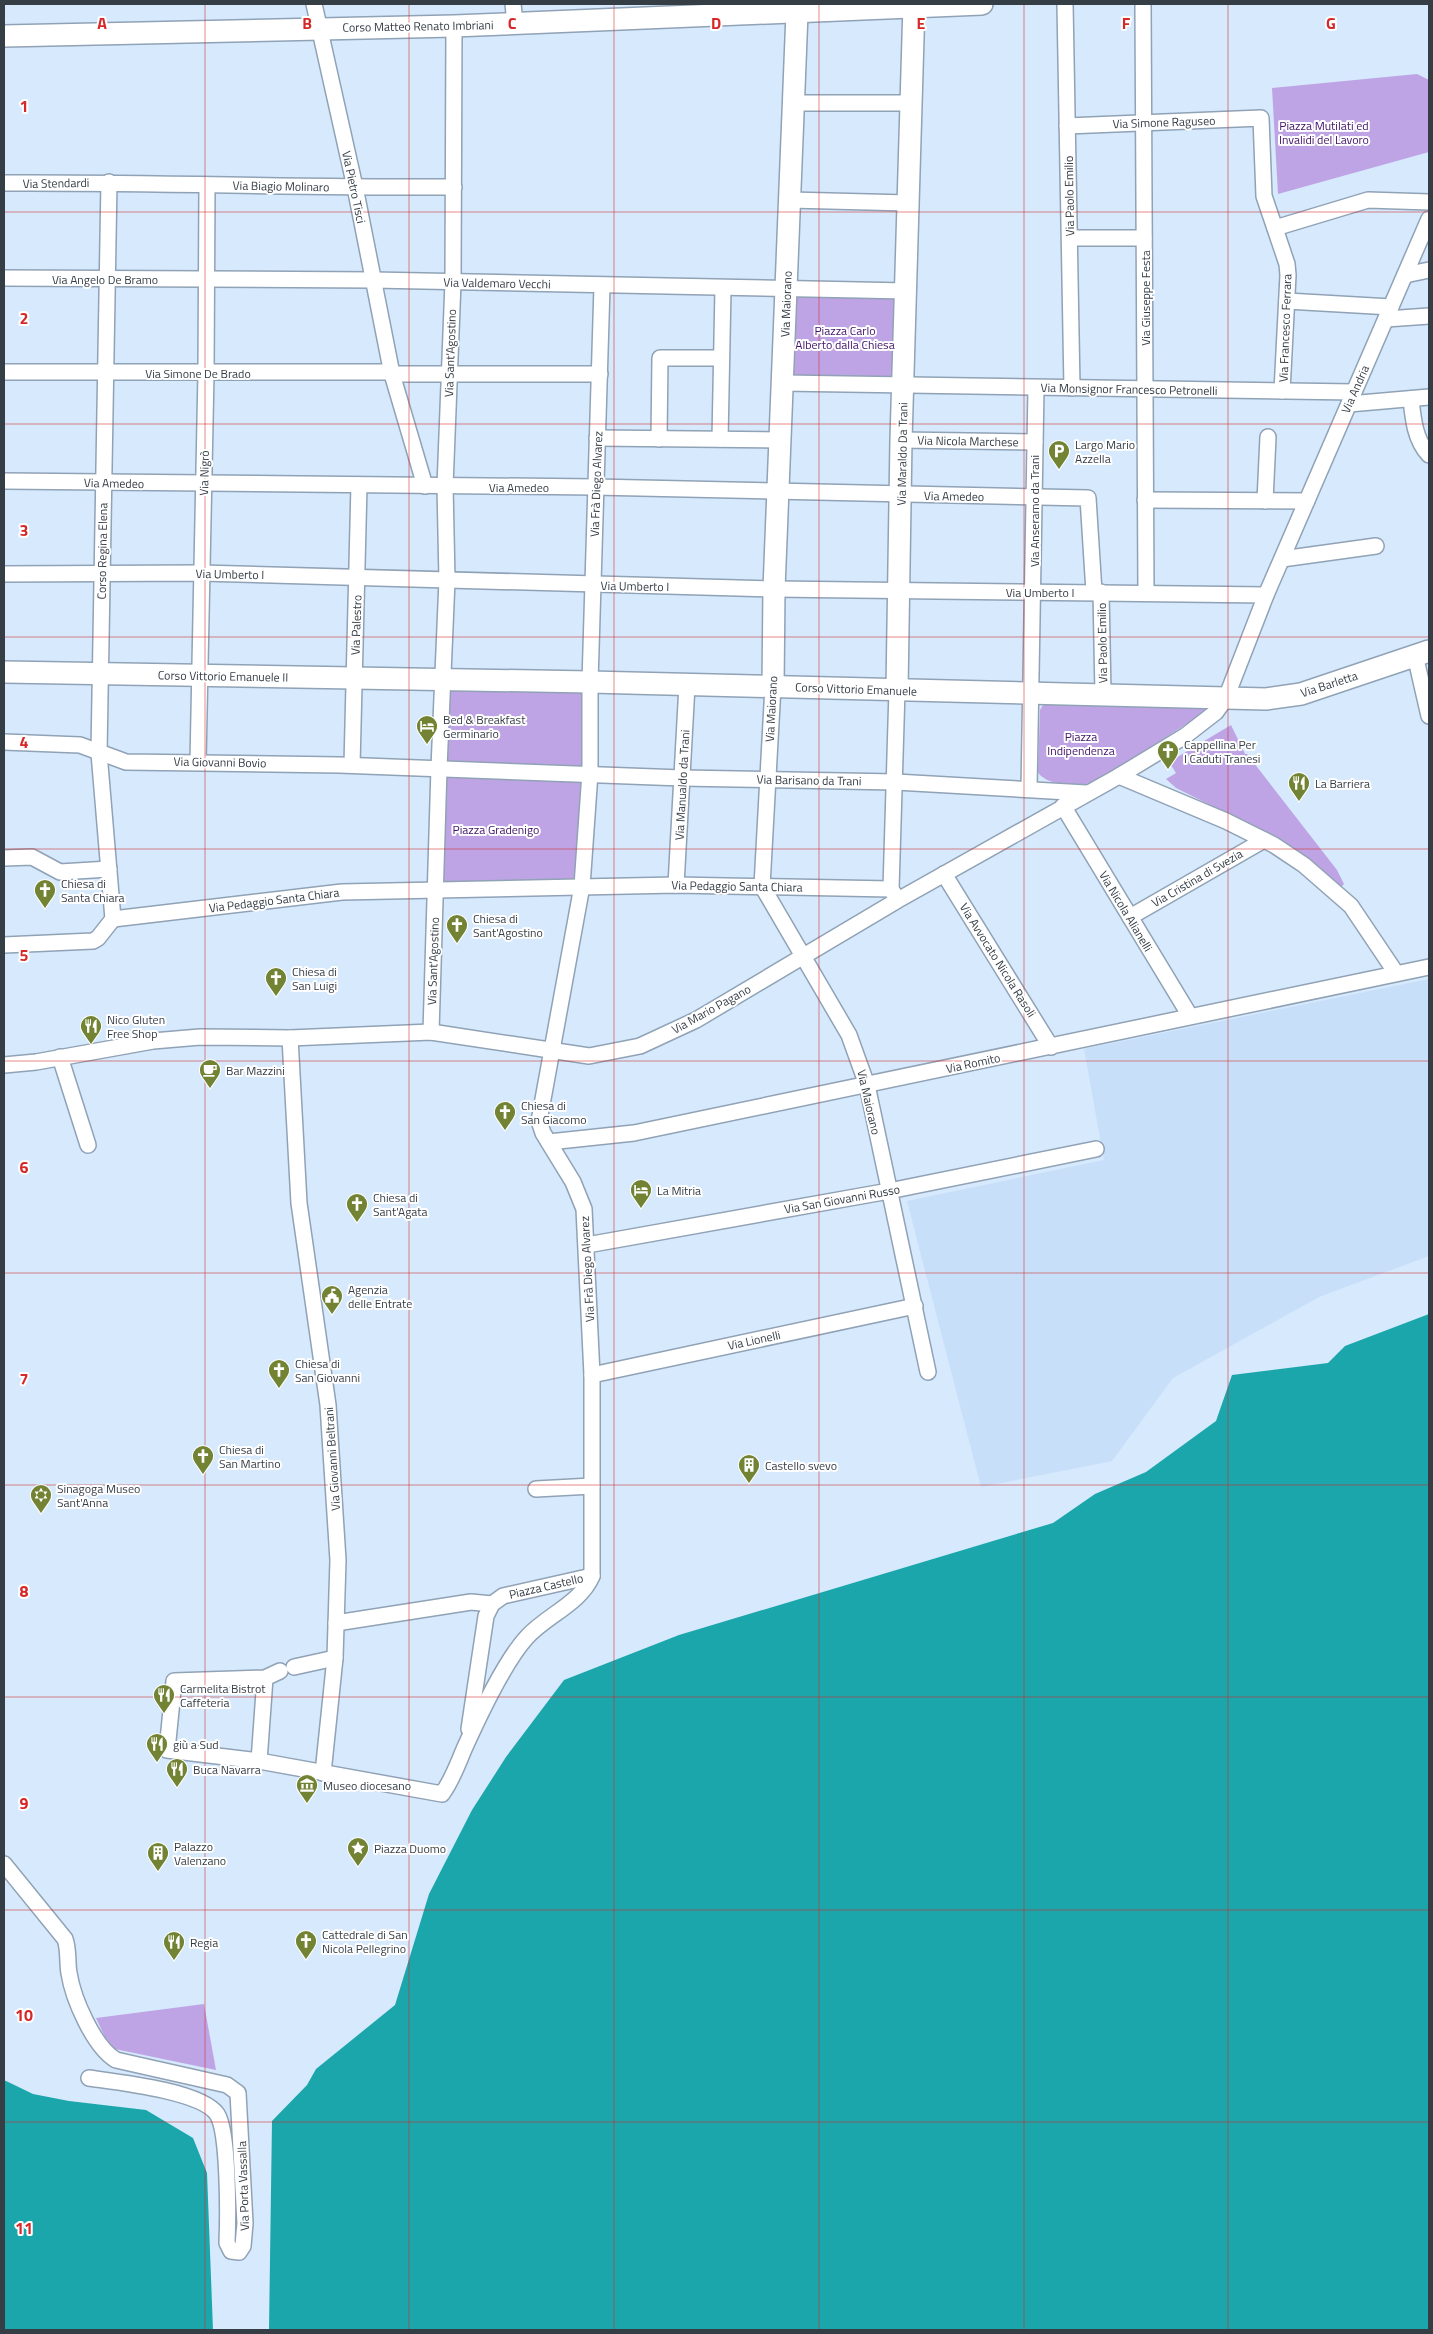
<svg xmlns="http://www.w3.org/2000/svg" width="1433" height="2334" viewBox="0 0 1433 2334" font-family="'Titillium Web',sans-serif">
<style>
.built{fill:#c7dff9}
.green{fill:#bfa4e5}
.water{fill:#1ba6ab}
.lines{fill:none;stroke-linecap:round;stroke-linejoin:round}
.street-casing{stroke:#90a2b5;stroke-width:18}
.secondary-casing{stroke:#90a2b5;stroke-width:24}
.street{stroke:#fff;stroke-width:15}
.secondary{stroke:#fff;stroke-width:21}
.grid{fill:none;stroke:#d62828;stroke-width:1;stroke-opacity:0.55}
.labels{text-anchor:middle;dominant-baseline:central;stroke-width:4;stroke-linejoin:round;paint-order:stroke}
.street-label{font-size:12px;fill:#353d45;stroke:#fff}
.park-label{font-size:12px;fill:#3f1167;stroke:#fff}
.poi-label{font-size:12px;fill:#353d45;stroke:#fff;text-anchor:start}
.grid-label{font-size:16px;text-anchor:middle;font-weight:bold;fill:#d62828;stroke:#fff;stroke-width:4;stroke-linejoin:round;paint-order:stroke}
</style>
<rect width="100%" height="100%" fill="#d6e9fd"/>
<polygon class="built" points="1429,979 1429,1256 1319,1297 1173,1378 1112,1461 981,1487 907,1201 1104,1160 1084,1049"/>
<g class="green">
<polygon points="1417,74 1429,80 1429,152 1278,194 1272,88"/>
<polygon points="790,294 902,296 900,380 788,378"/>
<polygon points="447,686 585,687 584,768 445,764"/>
<path d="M1044 703 1204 707 1205 712 1098 781C1083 787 1046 787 1038 772L1040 710Z"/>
<polygon points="1231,725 1245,754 1247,754 1337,870 1344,884 1340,888 1282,841 1176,788 1166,779 1176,773 1169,762"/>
<polygon points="445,775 582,779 577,881 442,882"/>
<polygon points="204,2004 216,2070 110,2048 96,2018"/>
</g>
<g class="water">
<polygon points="1429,1314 1429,2330 269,2330 272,2121 307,2085 316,2069 395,2005 429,1894 472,1810 506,1757 564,1680 679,1635 1053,1523 1095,1494 1146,1472 1216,1421 1232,1375 1328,1363 1345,1346"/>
<polygon points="4,2080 33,2094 69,2101 146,2110 193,2138 207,2173 213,2330 4,2330"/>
</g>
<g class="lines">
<g class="street-casing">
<g id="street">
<polyline points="314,4 355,187 392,374 425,486"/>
<polyline points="513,4 515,23"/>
<polyline points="1065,4 1072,388"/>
<polyline points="1143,4 1146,593"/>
<polyline points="794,103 911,103"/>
<polyline points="1067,126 1261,118 1264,196 1287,264 1288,275 1282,391"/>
<polyline points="109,182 99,753 113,919"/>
<path d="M4 183C154 182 304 188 454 187"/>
<polyline points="790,200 908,203"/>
<polyline points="1275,228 1368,200 1429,202"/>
<polyline points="1070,238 1144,238"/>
<polyline points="1405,275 1429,270"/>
<polyline points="4,278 373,280 907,291"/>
<polyline points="1287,301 1391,307"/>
<polyline points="1386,319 1429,316"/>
<polyline points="4,372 392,372"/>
<polyline points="392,374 600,374"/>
<polyline points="783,383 1354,392"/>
<path d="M1411 399C1413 419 1415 440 1429 455"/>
<polyline points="1349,404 1429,397"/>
<polyline points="597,438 780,440"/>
<polyline points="659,439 660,358 721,358"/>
<polyline points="720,439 723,289"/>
<polyline points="901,440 1035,442"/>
<polyline points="4,481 595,487 1088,498 1094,592"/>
<polyline points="1145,500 1307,501"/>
<polyline points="1265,501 1268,437"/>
<polyline points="1282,559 1376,546"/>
<polyline points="4,574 201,573 774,589 1266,595"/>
<polyline points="1101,592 1103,694"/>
<polyline points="1415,655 1429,716"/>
<polyline points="773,686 762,886 849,1035 867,1085 928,1372"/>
<polyline points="4,742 80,745 126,762 339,765 682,778 896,782 1086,793"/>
<polyline points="198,762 206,373 207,185"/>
<polyline points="352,765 359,485"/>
<polyline points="1119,776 1226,821 1274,845 1304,865 1351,906 1396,973"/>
<polyline points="1029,789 1036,388"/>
<polyline points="1063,806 1190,1016"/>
<polyline points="4,858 32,857 60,872 109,869"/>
<polyline points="944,874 1051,1047"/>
<polyline points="676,885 687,685"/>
<polyline points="896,897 891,889 897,690"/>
<polyline points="1130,917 1264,840"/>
<polyline points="113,919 342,892 676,885 891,889"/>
<polyline points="4,945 93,941 98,938 113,919"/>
<polyline points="431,1032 439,768 447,580 445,486 453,282 454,26"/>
<polyline points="290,1038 299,1203 328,1405 338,1560 335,1658 323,1773"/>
<polyline points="60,1057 88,1145"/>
<polyline points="4,1065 36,1062 153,1041 200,1037 290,1038 431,1032 589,1056 640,1046 696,1020 898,900 1119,776 1185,736 1216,712 1226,698 1266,595 1429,219"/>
<polyline points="549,1142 634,1133 1429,967"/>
<polyline points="587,1245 889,1191 1096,1149"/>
<polyline points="592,1375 915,1306"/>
<polyline points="536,1489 592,1486"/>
<polyline points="336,1623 471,1602 492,1604"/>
<polyline points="294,1667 335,1658"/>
<polyline points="265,1678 259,1761 167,1750 174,1681 265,1678 280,1671"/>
<polyline points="469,1729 486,1616 492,1604 503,1596 592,1576"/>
<path d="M259 1761 442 1794C453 1779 458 1763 465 1747 479 1716 504 1662 527 1637 547 1615 580 1604 592 1576V1375L584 1209 573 1182 543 1133 539 1121 582 886 590 773V682L602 286"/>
<path d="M4 1864 65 1939C69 1950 67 1962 69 1973 73 1999 94 2047 116 2060L227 2085 238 2093 245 2223 243 2246 239 2252 231 2251 227 2243C228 2219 229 2132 217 2114 201 2091 117 2082 89 2078"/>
</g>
</g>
<g class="secondary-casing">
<g id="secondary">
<polyline points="4,36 454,26 982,4"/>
<polyline points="4,672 590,682 1266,699 1301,694 1429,651"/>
<polyline points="773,686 774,589 797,13"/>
<polyline points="897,690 901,440 914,4"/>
</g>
</g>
<use href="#street" class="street"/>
<use href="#secondary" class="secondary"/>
</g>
<path class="grid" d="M205 4V2330M409 4V2330M614 4V2330M819 4V2330M1024 4V2330M1228 4V2330M4 212H1429M4 424H1429M4 637H1429M4 849H1429M4 1061H1429M4 1273H1429M4 1485H1429M4 1697H1429M4 1910H1429M4 2122H1429"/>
<defs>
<g id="parking-pin" transform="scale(1.125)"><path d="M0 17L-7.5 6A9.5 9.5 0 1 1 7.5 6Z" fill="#728434" stroke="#fff"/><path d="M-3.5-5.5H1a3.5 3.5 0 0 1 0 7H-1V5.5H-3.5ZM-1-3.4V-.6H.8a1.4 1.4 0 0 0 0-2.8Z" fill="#fff"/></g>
<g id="hotel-pin" transform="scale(1.125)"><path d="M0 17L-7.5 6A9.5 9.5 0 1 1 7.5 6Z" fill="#728434" stroke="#fff"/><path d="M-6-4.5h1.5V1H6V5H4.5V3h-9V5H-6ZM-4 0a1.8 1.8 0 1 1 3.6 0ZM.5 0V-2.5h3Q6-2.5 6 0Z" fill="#fff"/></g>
<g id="church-pin" transform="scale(1.125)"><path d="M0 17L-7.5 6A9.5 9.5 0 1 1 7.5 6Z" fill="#728434" stroke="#fff"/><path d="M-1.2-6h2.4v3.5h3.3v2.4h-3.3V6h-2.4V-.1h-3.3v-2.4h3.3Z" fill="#fff"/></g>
<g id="restaurant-pin" transform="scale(1.125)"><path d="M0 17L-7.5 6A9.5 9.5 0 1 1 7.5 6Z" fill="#728434" stroke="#fff"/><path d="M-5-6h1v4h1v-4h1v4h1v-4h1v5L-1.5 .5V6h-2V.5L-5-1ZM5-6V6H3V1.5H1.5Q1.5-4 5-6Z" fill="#fff"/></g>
<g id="cafe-pin" transform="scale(1.125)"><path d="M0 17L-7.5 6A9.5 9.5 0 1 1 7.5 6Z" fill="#728434" stroke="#fff"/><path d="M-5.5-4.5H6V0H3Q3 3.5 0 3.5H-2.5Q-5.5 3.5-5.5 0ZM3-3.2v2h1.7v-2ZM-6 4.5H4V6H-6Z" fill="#fff"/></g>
<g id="civic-pin" transform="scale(1.125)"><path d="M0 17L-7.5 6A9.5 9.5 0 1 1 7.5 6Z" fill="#728434" stroke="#fff"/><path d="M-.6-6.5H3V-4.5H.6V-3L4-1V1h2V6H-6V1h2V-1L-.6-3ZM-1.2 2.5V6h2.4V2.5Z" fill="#fff"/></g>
<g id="building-pin" transform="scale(1.125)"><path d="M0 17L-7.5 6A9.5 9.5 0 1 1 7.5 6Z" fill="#728434" stroke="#fff"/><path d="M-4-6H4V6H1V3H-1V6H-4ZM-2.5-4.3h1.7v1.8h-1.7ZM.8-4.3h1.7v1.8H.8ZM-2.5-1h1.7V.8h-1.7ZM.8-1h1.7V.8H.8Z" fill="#fff"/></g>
<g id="synagogue-pin" transform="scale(1.125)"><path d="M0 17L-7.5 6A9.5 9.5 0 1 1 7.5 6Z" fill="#728434" stroke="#fff"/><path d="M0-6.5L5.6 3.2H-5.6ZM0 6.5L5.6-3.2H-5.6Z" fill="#fff"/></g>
<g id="museum-pin" transform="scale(1.125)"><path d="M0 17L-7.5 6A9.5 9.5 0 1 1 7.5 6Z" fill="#728434" stroke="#fff"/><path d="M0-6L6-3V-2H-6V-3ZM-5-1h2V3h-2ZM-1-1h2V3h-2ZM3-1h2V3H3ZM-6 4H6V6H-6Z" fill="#fff"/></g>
<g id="sight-pin" transform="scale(1.125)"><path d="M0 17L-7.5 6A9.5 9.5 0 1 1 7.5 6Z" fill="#728434" stroke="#fff"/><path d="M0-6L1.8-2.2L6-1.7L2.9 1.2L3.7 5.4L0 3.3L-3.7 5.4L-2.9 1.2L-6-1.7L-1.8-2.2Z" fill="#fff"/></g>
</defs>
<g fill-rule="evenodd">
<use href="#parking-pin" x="1059" y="451"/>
<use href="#hotel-pin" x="427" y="726"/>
<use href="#church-pin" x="1168" y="751"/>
<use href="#restaurant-pin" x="1299" y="783"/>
<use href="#church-pin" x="45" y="890"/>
<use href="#church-pin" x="457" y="925"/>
<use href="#church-pin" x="276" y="978"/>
<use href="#restaurant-pin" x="91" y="1026"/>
<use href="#cafe-pin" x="210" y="1070"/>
<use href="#church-pin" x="505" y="1112"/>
<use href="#hotel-pin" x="641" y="1190"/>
<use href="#church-pin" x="357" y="1204"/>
<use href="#civic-pin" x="332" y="1296"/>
<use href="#church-pin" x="279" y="1370"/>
<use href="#church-pin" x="203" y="1456"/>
<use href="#building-pin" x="749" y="1465"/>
<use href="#synagogue-pin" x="41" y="1495"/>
<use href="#restaurant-pin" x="164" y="1695"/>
<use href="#restaurant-pin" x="157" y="1744"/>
<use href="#restaurant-pin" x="177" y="1769"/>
<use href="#museum-pin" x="307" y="1785"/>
<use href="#sight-pin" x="358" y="1848"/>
<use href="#building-pin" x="158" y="1853"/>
<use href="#church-pin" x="306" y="1941"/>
<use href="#restaurant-pin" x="174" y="1942"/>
</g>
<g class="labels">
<g class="street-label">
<text transform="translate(418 26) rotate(-1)">Corso Matteo Renato Imbriani</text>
<text transform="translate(1164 122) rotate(-2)">Via Simone Raguseo</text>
<text transform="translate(56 183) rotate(-1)">Via Stendardi</text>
<text transform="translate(281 186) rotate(1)">Via Biagio Molinaro</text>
<text transform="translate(354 187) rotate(78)">Via Pietro Tisci</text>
<text transform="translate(1069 196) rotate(-91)">Via Paolo Emilio</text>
<text x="105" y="279">Via Angelo De Bramo</text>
<text transform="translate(497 283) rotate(1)">Via Valdemaro Vecchi</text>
<text transform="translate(1145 298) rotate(-90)">Via Giuseppe Festa</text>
<text transform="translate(786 304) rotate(-88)">Via Maiorano</text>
<text transform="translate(1285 328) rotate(-88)">Via Francesco Ferrara</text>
<text transform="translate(450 353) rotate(-88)">Via Sant'Agostino</text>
<text x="198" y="373">Via Simone De Brado</text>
<text transform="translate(1129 389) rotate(1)">Via Monsignor Francesco Petronelli</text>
<text transform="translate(1355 389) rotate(-66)">Via Andria</text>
<text transform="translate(968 441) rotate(1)">Via Nicola Marchese</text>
<text transform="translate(902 454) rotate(-89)">Via Maraldo Da Trani</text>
<text transform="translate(204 473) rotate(-89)">Via Nigrò</text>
<text transform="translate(114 483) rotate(1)">Via Amedeo</text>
<text transform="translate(596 484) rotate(-88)">Via Frà Diego Alvarez</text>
<text x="519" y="487">Via Amedeo</text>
<text transform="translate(954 496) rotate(1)">Via Amedeo</text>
<text transform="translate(1034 511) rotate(-90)">Via Anseramo da Trani</text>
<text transform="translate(102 551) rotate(-89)">Corso Regina Elena</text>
<text transform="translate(230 574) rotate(1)">Via Umberto I</text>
<text transform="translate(635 586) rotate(1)">Via Umberto I</text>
<text x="1040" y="592">Via Umberto I</text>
<text transform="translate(356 625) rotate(-88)">Via Palestro</text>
<text transform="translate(1102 643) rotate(-91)">Via Paolo Emilio</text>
<text transform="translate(223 676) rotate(1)">Corso Vittorio Emanuele II</text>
<text transform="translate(1329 684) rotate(-18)">Via Barletta</text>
<text transform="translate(856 689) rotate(2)">Corso Vittorio Emanuele</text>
<text transform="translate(771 709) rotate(-87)">Via Maiorano</text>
<text transform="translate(220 762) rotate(1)">Via Giovanni Bovio</text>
<text transform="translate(809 780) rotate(1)">Via Barisano da Trani</text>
<text transform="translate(682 785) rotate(-87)">Via Manualdo da Trani</text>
<text transform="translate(1197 878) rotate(-30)">Via Cristina di Svezia</text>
<text transform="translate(737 886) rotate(1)">Via Pedaggio Santa Chiara</text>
<text transform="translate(274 900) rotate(-7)">Via Pedaggio Santa Chiara</text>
<text transform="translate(1126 911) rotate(59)">Via Nicola Alianelli</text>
<text transform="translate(998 960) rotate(58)">Via Avvocato Nicola Rasoli</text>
<text transform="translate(433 961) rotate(-88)">Via Sant'Agostino</text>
<text transform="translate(711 1009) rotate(-29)">Via Mario Pagano</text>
<text transform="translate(973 1063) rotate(-12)">Via Romito</text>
<text transform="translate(869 1102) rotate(77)">Via Maiorano</text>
<text transform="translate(842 1199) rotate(-10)">Via San Giovanni Russo</text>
<text transform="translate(587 1269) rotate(-93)">Via Frà Diego Alvarez</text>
<text transform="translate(754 1340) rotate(-12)">Via Lionelli</text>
<text transform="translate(332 1459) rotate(-94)">Via Giovanni Beltrani</text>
<text transform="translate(546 1586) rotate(-13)">Piazza Castello</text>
<text transform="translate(243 2186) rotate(-92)">Via Porta Vassalla</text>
</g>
<g class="park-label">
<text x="1324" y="125">Piazza Mutilati ed<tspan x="1324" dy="14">Invalidi del Lavoro</tspan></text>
<text x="845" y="330">Piazza Carlo<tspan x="845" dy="14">Alberto dalla Chiesa</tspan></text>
<text x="1081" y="736">Piazza<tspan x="1081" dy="14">Indipendenza</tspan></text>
<text x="496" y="829">Piazza Gradenigo</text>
</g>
<g class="poi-label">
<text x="1075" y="444">Largo Mario<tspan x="1075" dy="14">Azzella</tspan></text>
<text x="443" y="719">Bed &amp; Breakfast<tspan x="443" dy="14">Germinario</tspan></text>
<text x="1184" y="744">Cappellina Per<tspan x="1184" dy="14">I Caduti Tranesi</tspan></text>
<text x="1315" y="783">La Barriera</text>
<text x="61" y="883">Chiesa di<tspan x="61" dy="14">Santa Chiara</tspan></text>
<text x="473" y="918">Chiesa di<tspan x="473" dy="14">Sant'Agostino</tspan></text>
<text x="292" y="971">Chiesa di<tspan x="292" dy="14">San Luigi</tspan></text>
<text x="107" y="1019">Nico Gluten<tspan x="107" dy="14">Free Shop</tspan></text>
<text x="226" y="1070">Bar Mazzini</text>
<text x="521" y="1105">Chiesa di<tspan x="521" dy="14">San Giacomo</tspan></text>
<text x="657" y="1190">La Mitria</text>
<text x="373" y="1197">Chiesa di<tspan x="373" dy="14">Sant'Agata</tspan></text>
<text x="348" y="1289">Agenzia<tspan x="348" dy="14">delle Entrate</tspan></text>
<text x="295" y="1363">Chiesa di<tspan x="295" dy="14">San Giovanni</tspan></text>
<text x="219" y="1449">Chiesa di<tspan x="219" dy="14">San Martino</tspan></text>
<text x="765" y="1465">Castello svevo</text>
<text x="57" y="1488">Sinagoga Museo<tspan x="57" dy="14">Sant'Anna</tspan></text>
<text x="180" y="1688">Carmelita Bistrot<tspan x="180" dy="14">Caffeteria</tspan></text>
<text x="173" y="1744">giù a Sud</text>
<text x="193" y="1769">Buca Navarra</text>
<text x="323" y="1785">Museo diocesano</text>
<text x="174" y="1846">Palazzo<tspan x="174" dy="14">Valenzano</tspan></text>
<text x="374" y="1848">Piazza Duomo</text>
<text x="322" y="1934">Cattedrale di San<tspan x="322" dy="14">Nicola Pellegrino</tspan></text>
<text x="190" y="1942">Regia</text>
</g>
</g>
<g class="grid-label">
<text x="102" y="29">A</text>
<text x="307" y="29">B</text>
<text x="512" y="29">C</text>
<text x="716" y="29">D</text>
<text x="921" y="29">E</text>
<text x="1126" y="29">F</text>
<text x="1331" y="29">G</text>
<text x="24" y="112">1</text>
<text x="24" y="324">2</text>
<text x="24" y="536">3</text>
<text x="24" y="748">4</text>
<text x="24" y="961">5</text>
<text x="24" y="1173">6</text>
<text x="24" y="1385">7</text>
<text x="24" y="1597">8</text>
<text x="24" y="1809">9</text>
<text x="24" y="2021">10</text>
<text x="24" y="2234">11</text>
</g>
<rect width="1433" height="2334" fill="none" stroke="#353d45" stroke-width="10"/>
</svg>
